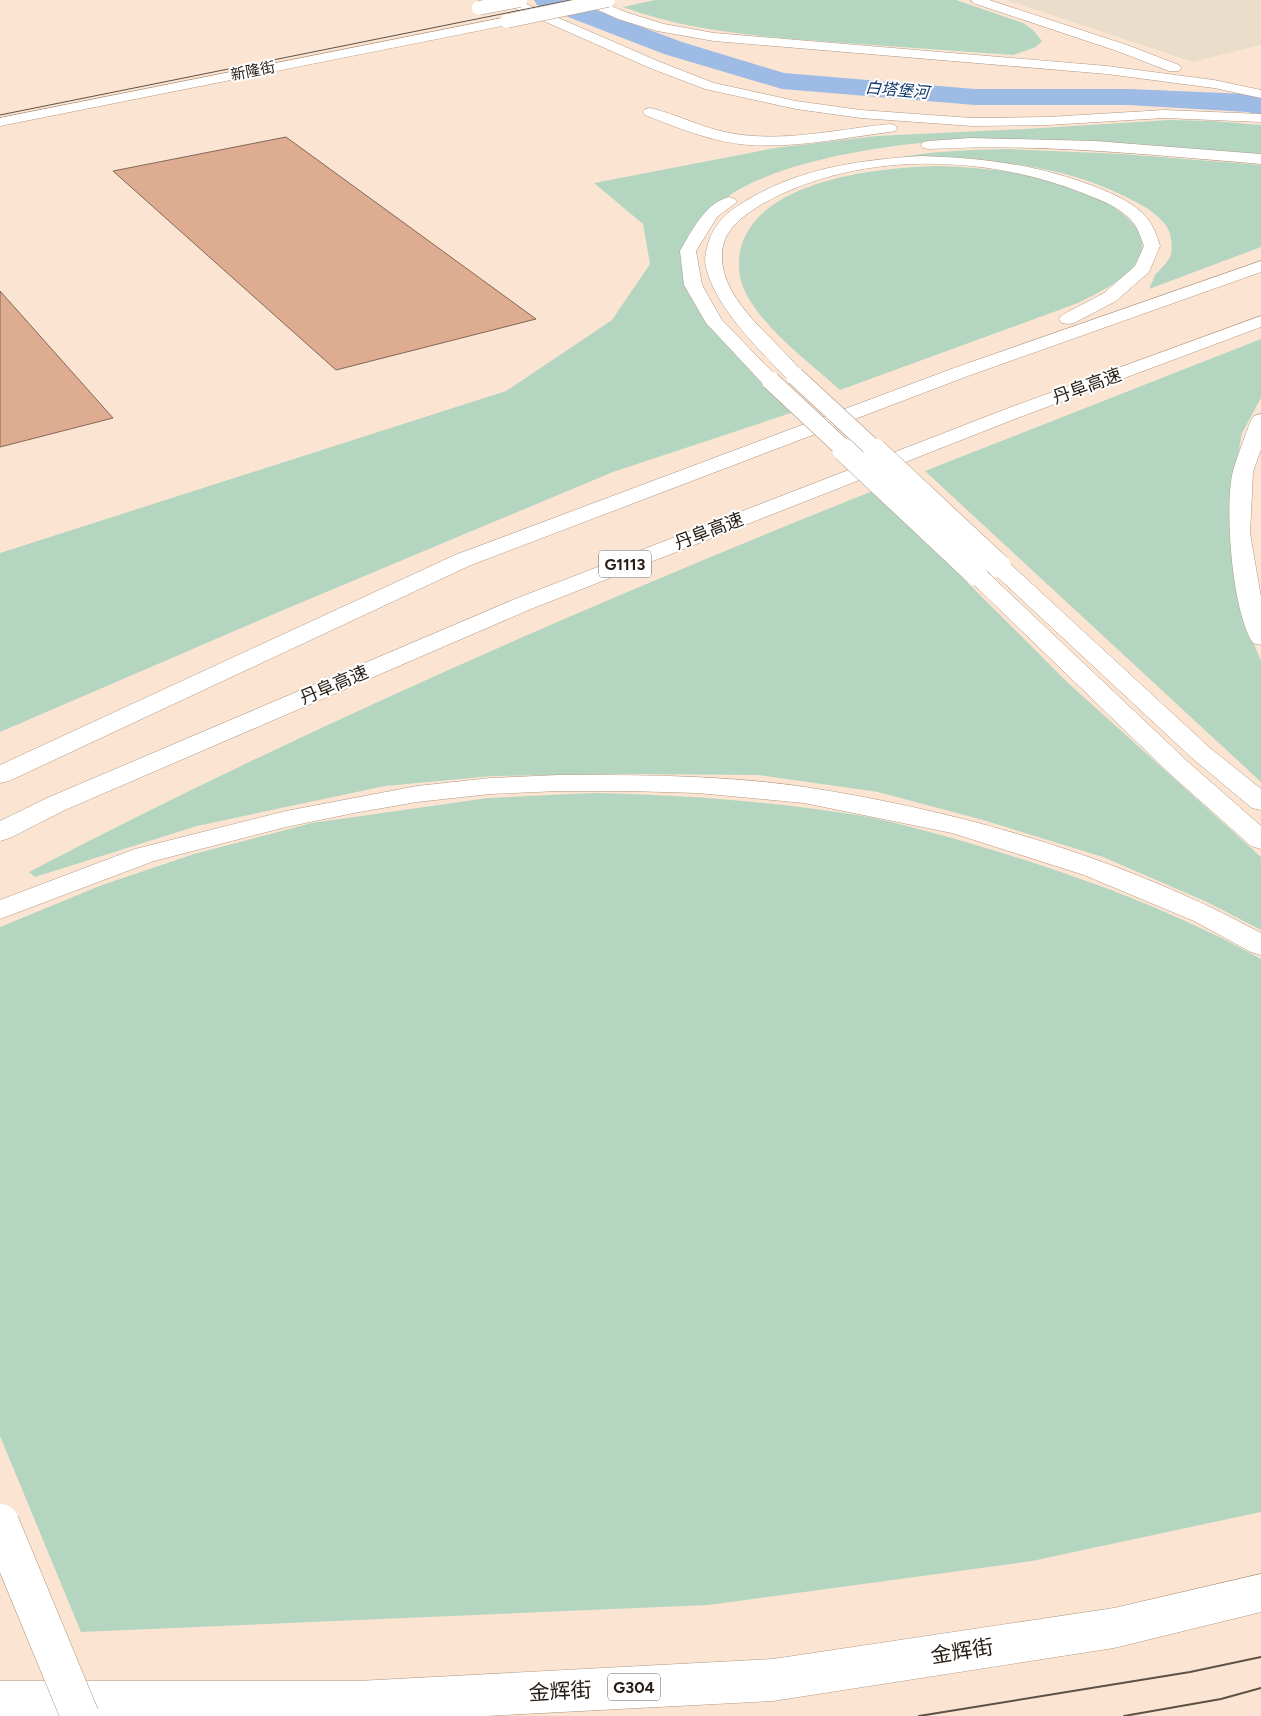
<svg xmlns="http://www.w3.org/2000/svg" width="1261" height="1716" viewBox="0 0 1261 1716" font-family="Figtree,'Noto Sans SC',sans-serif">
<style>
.commercial{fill:#eadeca}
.green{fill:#b4d6c1}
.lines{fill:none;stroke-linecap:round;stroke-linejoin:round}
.river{fill:#9dbbe4;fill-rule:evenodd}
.building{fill:#ddac91;stroke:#846757}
.secondary-casing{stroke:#b19781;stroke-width:1}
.primary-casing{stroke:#b19781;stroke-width:1}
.highway-casing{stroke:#b19781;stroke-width:1}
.secondary{fill:#fff;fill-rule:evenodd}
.primary{fill:#fff;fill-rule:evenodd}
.highway{fill:#fff;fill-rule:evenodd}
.tram-far1{stroke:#5d5045;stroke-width:1}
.tram{stroke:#5d5045;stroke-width:2}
.primary-bridge-casing{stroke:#b19781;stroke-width:15;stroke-linecap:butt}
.highway-bridge-far2-casing{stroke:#b19781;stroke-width:19;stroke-linecap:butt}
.highway-bridge-far1-casing{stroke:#b19781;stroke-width:24;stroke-linecap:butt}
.highway-bridge-casing{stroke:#b19781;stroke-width:39;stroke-linecap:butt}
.primary-bridge{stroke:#fff;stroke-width:14}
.highway-bridge-far2{stroke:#fff;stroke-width:18}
.highway-bridge-far1{stroke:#fff;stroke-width:23}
.highway-bridge{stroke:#fff;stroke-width:38}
.labels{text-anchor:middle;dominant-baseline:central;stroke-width:4;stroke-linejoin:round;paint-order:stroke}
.far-street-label{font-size:15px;fill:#271d14;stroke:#fff}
.far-water-label{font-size:16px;font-style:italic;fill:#10376a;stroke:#fff}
.shield{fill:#fff;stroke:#68615a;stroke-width:1}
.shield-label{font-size:16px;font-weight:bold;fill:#271d14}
.street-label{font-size:18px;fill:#271d14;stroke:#fff}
.near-street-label{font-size:21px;fill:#271d14;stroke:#fff}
</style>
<rect width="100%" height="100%" fill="#fbe5d2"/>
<polygon class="commercial" points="1006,0 1261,0 1261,45 1193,62"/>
<g class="green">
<path d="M655 0H956L1023 23 1033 30 1042 41 1036 47 1013 55C953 51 892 46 831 42 760 36 690 32 623 7Z"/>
<path d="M1169 120 1213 121 1261 125V155L942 141C878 146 736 165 700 224 693 236 689 269 685 283L794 412 613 472 281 611 0 732V553L506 391 612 320 650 264 643 224 594 183 775 148 877 136 1025 129Z"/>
<path d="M1006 149 1122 154 1261 165V247L1149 289C1151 285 1153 280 1155 275 1160 269 1169 262 1171 254 1172 250 1172 243 1171 239 1170 222 1149 209 1136 202 1060 161 975 157 891 159 929 151 968 150 1006 149Z"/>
<path d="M935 166C972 167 1009 170 1045 178 1075 185 1169 220 1135 265 1122 282 1096 294 1078 303L840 390C810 363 770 334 749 299 738 282 736 260 743 241 768 179 877 168 935 166Z"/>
<polygon points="1261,339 1261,398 1242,433 1232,486 1250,634 1261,661 1261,782 925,471"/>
<path d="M875 490 1067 682 1261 857V930L1207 902 1103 857 983 820 878 792 758 775 622 774 493 776 385 786 197 826 35 877 29 872C303 729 588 605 875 490Z"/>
<path d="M594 793C683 795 770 801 857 815 905 824 953 838 999 852 1090 880 1178 913 1261 959V1512L1032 1561 708 1605 81 1632 0 1436V927L102 885 194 854 312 823 488 798Z"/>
</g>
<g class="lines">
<polygon class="river" points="534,0 569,0 682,42 784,73 975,89 1129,89 1247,94 1261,97 1261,115 1247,112 1129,105 975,105 782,89 664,54 537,5"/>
</g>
<g class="building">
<polygon points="286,137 536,319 336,370 113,171"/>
<polygon points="0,291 113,418 0,447"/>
</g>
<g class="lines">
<g class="secondary-casing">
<g id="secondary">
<polygon points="501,0 517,0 660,62 714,83 796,101 861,110 972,118 1048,117 1164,110 1261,114 1261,122 1164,118 1048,125 972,126 861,118 796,109 705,89 650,68 503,3"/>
<polygon points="581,0 597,0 628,13 664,24 714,33 1107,66 1214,80 1261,90 1261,98 1214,88 1107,74 714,41 657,31 618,19 583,3"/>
<polygon points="971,0 989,0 1127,45 1179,65 1181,68 1179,71 1169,71 1117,51 973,3"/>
<path d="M650 108C677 114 702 128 730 133 783 143 838 129 890 124L895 125 897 128 895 131 890 132C843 138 796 148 748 145 712 142 678 128 645 115L643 112 645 109Z"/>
</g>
</g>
<g class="primary-casing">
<polygon id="primary" points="507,17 513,21 512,24 0,126 0,118"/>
</g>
<g class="highway-casing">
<g id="highway">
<path d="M970 138 1095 141 1261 154V164C1150 155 1040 143 928 149L923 148 921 145 923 142 928 141Z"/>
<path d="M920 156C982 158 1037 164 1096 187 1113 194 1135 203 1147 218 1154 227 1157 236 1160 246L1149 272 1116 301 1074 323 1068 324 1062 323 1059 319 1062 315 1104 293 1135 266 1144 246C1141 239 1139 231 1135 225 1124 208 1098 199 1080 192 982 154 858 151 764 203 744 215 721 230 722 257 722 304 780 341 805 376L802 380 795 382 788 380C760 350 719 312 707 271 703 260 706 249 710 238 719 216 735 207 756 195 807 167 862 160 920 156Z"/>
<path d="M729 197 735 199 737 202 717 217 696 251 702 285 722 320 781 381 778 385 771 387 764 385 706 323 684 285 680 251C692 231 704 204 729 197Z"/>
<polygon points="1261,261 1261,272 968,376 471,565 9,781 0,783 0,765 455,555 954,368"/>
<polygon points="1261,316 1261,327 1020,417 531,609 65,810 10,838 0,841 0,821 47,798 515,599 1006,409"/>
<path d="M1261 414V449L1253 472 1250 533 1261 597V645L1253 643C1232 613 1224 506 1233 471 1238 453 1245 437 1251 420L1254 416Z"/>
<polygon points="999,559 1007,561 1210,748 1261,789 1261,810 1252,808 1192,758 991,571 988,566 991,561"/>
<polygon points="976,567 984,569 1187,761 1261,826 1261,849 1251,846 1169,773 968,579 965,574 968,569"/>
<path d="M559 775C641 775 724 775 805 787 961 811 1121 857 1261 933V955L1251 952 1194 921 1084 875 952 833 804 803 698 793 628 791H559L490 794 417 802 354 813 286 827 154 861 0 919V900L135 849 286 811 417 786 490 778Z"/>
<polygon points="1261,1574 1261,1612 1114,1648 773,1701 486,1716 0,1716 0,1681 358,1681 773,1659 1114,1608"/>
</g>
</g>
<use href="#secondary" class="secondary"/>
<use href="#primary" class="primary"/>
<use href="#highway" class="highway"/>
<polyline class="tram-far1" points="0,115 571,0"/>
<g class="tram">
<polyline points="919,1716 1190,1672 1261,1657"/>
<polyline points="1124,1716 1221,1699 1261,1688"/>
</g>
<g class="primary-bridge-casing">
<g id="primary-bridge">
<polyline points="479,8 520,0"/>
<polyline points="507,21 608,0"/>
</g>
</g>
<g class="highway-bridge-far2-casing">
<g id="highway-bridge-far2">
<polyline points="795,376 876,451"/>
<polyline points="771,381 846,451"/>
</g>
</g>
<g class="highway-bridge-far1-casing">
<g id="highway-bridge-far1">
<polyline points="844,450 976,574"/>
<polyline points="875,450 999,566"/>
</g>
</g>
<g class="highway-bridge-casing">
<polyline id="highway-bridge" points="0,1523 80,1716"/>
</g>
<use href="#primary-bridge" class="primary-bridge"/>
<use href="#highway-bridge-far2" class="highway-bridge-far2"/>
<use href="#highway-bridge-far1" class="highway-bridge-far1"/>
<use href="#highway-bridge" class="highway-bridge"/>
</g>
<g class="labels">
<g class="far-street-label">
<text transform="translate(253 71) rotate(-11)">新隆街</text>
</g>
<g class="far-water-label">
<text transform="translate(897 90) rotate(5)">白塔堡河</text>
</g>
<g class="shield">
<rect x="599" y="550.5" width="52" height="27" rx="4"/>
<rect x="608" y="1673.5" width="52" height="27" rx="4"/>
</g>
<g class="shield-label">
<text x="625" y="564">G1113</text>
<text x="634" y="1687">G304</text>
</g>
<g class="street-label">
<text transform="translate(1087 386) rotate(-20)">丹阜高速</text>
<text transform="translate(709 531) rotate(-21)">丹阜高速</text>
<text transform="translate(334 685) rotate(-23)">丹阜高速</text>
</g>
<g class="near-street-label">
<text transform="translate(962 1651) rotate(-9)">金辉街</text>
<text transform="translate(560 1691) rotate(-3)">金辉街</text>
</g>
</g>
</svg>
